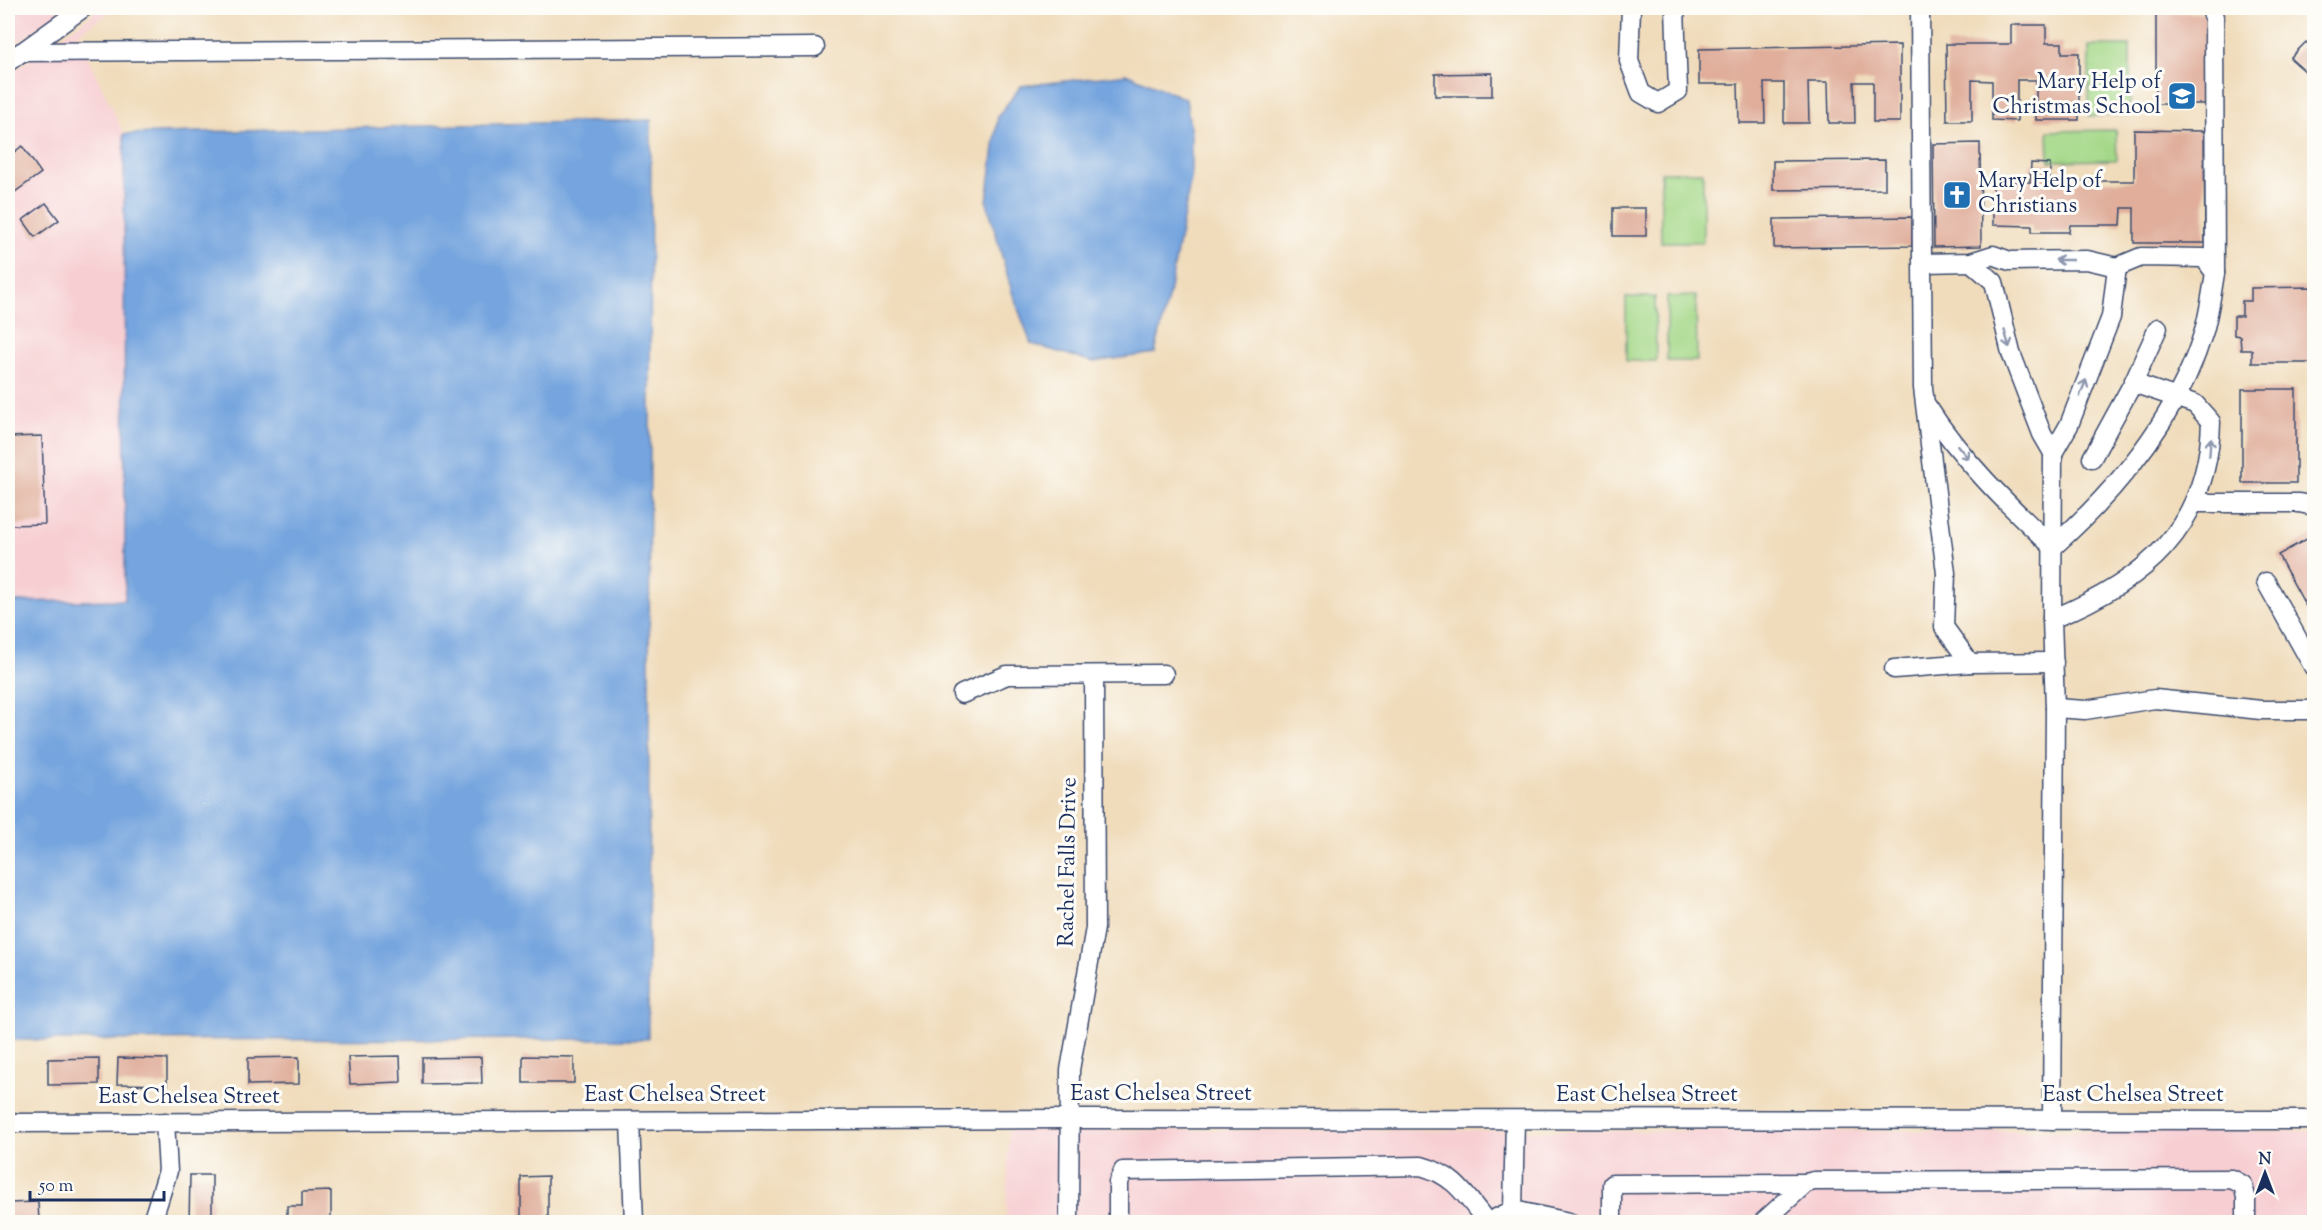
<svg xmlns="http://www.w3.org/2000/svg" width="2322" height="1230" viewBox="0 0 2322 1230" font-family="'Sorts Mill Goudy',serif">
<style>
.built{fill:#f7cfd3}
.green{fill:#a4d888;stroke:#608473;stroke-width:1.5}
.water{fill:#75a4de;stroke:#486a9e;stroke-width:1.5}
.building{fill:#e0ae9b}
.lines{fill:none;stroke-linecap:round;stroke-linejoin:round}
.minor-casing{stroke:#3b496c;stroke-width:21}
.minor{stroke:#fff;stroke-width:18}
.oneway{stroke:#8d97ae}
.labels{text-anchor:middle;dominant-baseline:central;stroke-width:6;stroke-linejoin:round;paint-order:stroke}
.poi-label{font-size:22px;fill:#1b2f5e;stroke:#fdfcf7;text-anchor:end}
.street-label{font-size:22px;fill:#1b2f5e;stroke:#fdfcf7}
</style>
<rect width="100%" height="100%" fill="#fdfcf7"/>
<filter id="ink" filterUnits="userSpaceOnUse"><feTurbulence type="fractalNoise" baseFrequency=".0167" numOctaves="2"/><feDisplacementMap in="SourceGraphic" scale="12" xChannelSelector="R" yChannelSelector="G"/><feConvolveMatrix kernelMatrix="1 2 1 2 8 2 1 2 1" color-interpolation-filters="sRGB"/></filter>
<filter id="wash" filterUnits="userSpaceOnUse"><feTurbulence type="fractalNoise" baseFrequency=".008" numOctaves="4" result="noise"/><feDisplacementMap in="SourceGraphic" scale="24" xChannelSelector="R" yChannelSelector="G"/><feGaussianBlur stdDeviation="1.35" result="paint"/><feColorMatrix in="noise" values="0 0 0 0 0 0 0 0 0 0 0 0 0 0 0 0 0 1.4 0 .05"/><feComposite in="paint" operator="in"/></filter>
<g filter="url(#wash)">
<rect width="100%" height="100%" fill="#f0dcbb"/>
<g class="built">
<polygon points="8,8 66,8 8,49"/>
<polygon points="101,8 116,8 77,34 124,134 125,601 8,602 8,75"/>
<polygon points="1009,1130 2314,1131 2314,1222 1006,1222"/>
</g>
<g class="green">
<polygon points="2089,46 2130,46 2130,115 2089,116"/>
<polygon points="2116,130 2117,160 2049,161 2048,131"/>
<rect x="1661" y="172" width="42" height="70"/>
<polygon points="1696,296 1697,361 1667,361 1667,297"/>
<polygon points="1626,297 1655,297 1656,361 1626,361"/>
</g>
<g class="water">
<polygon points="1128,74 1186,99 1191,133 1191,178 1169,294 1155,353 1093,362 1031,344 1012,292 987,202 998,116 1021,86"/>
<polygon points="651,120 648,1039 8,1040 8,602 125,600 124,134"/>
</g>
<g id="blocks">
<g class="building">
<polygon points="2156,13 2206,13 2205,104 2156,104"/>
<polygon points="2011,25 2046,25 2046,43 2062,43 2062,53 2079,53 2079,120 2036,120 2036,80 2017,80 2017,121 1992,120 1992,81 1972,80 1972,121 1947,121 1946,44 2011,44"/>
<polygon points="2306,42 2314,50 2314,65 2307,73 2290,58"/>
<polygon points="1900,45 1900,122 1873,122 1873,82 1854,82 1855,123 1829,123 1828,82 1808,82 1809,123 1784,123 1784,83 1764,83 1765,123 1739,123 1738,84 1699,84 1699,49"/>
<polygon points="1492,73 1492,96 1435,96 1435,74"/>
<polygon points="2134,130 2204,131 2205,243 2134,243 2134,208 2122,208 2121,225 2070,225 2069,232 2032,232 2032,226 1993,225 1993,182 2030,182 2031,163 2050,164 2050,181 2134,181"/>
<polygon points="1980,143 1981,246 1934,247 1933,144"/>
<polygon points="22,146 41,173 8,197 8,157"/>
<polygon points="1885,160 1885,189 1773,190 1773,161"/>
<polygon points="46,203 59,220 35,237 23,220"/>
<rect x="1613" y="208" width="33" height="28"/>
<polygon points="1912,217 1912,246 1774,248 1774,219"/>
<polygon points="2314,287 2314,363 2252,363 2252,350 2241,350 2240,336 2234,335 2234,316 2242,316 2242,301 2251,301 2251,288"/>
<rect x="2242" y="389" width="54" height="94"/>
<polygon points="42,436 45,524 9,525 8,437"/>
<polygon points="2314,535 2314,621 2278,555"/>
<polygon points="400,1056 401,1082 350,1084 348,1057"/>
<polygon points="523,1056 574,1057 574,1083 523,1083"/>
<polygon points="299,1057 299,1084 248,1085 248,1058"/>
<polygon points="481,1057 482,1083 422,1084 422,1058"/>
<polygon points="99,1058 99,1084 48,1085 48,1059"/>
<polygon points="118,1058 167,1059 167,1085 117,1084"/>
<polygon points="190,1175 212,1175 212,1222 189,1222"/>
<polygon points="548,1176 548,1222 521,1222 521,1177"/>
<polygon points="331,1191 331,1222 287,1222 287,1206 302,1206 302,1192"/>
<polygon points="38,1202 39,1222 8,1222 8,1203"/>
</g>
</g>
</g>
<g filter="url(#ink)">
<use href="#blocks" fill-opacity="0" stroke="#3b496c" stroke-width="1.5"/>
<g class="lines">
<g class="minor-casing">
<g id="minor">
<polyline points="1631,8 1629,61 1641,93 1658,103 1678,91 1675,8"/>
<polyline points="1920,8 1923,388 1946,573 1944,627 1970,663 2054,662"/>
<polyline points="2210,8 2214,17 2215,273"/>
<polyline points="21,52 815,47"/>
<polyline points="8,62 83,8"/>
<polyline points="1971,262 1994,282 2011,353 2042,434 2053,453 2069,425 2111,317 2117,267"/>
<path d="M1924 263 1971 262 1993 255 2010 261 2087 260 2117 267 2141 257 2204 258 2215 273C2212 292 2209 313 2204 331 2178 417 2118 489 2053 547 2007 504 1961 459 1927 406"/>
<polyline points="2133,383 2158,328"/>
<polyline points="2194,503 2299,503 2314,506"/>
<polyline points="2266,582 2314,668"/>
<polyline points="2052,619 2053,453"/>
<polyline points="1894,669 1970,663"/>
<polyline points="962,694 1007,675 1164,674"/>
<path d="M2055 708 2052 619C2145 581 2208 528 2211 422L2195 404 2133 383 2092 458"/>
<polyline points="2052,1120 2055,708 2085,710 2155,699 2261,710 2314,710"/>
<polyline points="630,1121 634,1222"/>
<polyline points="8,1123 1069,1119 2314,1120"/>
<polyline points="1513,1210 1515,1120"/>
<polyline points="152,1222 168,1171 165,1122"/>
<polyline points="1069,1222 1070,1070 1095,928 1094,675"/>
<path d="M1118 1222V1182L1123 1171 1421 1166C1455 1175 1466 1196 1487 1222"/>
<polyline points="1488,1222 1513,1210 1569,1222"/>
<polyline points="1612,1222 1612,1184 1806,1183"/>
<polyline points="1763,1222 1806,1183 1814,1181 2232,1179 2243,1185 2246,1197 2246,1222"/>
</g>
</g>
<use href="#minor" class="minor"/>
</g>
<defs><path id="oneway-shaft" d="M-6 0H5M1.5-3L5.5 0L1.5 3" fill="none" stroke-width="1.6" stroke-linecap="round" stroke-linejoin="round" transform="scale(1.5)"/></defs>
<g class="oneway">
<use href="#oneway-shaft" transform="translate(2064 260) rotate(180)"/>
<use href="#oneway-shaft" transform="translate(2007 339) rotate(74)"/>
<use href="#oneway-shaft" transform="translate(2083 388) rotate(-69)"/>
<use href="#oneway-shaft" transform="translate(2210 447) rotate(-86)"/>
<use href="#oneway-shaft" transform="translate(1963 452) rotate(50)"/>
</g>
</g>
<defs>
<g id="school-square" transform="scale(1.5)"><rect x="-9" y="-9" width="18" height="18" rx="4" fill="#1f6fb2" stroke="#fdfcf7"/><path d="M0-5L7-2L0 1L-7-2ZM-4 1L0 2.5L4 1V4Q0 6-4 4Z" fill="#fff"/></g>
<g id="church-square" transform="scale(1.5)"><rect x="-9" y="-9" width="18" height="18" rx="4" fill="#1f6fb2" stroke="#fdfcf7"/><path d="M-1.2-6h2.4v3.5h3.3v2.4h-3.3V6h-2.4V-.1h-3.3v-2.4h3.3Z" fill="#fff"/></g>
</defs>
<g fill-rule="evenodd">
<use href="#school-square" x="2182" y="96"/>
<use href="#church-square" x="1957" y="195"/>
</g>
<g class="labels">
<g class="poi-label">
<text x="2161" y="83">Mary Help of<tspan x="2161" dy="25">Christmas School</tspan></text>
<text x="1978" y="182" text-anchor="start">Mary Help of<tspan x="1978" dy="25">Christians</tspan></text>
</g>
<g class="street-label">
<text transform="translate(1069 862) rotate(-89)">Rachel Falls Drive</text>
<text x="1161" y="1095">East Chelsea Street</text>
<text x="675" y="1096">East Chelsea Street</text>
<text x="1647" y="1096">East Chelsea Street</text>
<text x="2133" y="1096">East Chelsea Street</text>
<text x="189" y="1098">East Chelsea Street</text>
</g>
</g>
<rect width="2322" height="1230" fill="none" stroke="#fdfcf7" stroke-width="30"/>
<g transform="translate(2265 1173)" stroke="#fdfcf7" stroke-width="4.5" paint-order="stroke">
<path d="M0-4.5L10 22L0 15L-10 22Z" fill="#1b2f5e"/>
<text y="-9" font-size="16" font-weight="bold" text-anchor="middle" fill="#1b2f5e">N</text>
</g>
<path d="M30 1191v9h134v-9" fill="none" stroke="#1b2f5e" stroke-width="3"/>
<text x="39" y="1191" font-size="18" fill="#1b2f5e" stroke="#fdfcf7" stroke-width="4.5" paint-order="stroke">50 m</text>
</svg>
